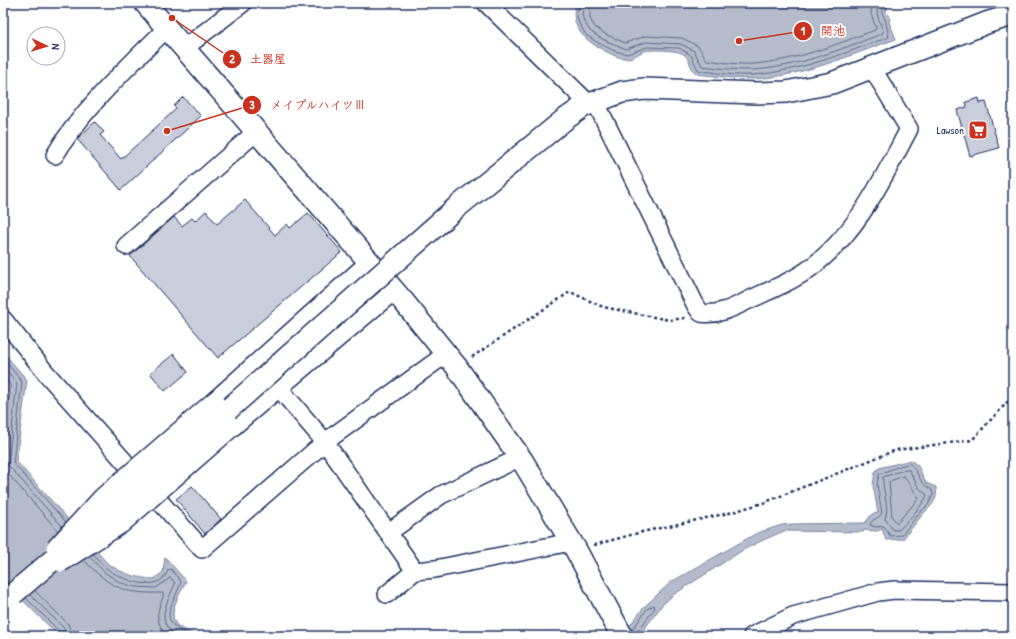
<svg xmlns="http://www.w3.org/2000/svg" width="1016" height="639" viewBox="0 0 1016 639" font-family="'Patrick Hand','Klee One',sans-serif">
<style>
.water{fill:#b5bbca;stroke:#77839f}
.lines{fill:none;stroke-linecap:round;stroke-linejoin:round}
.shore{stroke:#596789;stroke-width:1}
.building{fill:#caceda;stroke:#1b2f5e}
.minor-casing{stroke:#1b2f5e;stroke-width:20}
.tertiary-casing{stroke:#1b2f5e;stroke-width:24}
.path{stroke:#1b2f5e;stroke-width:2.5;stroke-dasharray:3 3;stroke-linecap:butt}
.minor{stroke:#fff;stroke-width:17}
.tertiary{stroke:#fff;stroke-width:21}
.minor-bridge-casing{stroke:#1b2f5e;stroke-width:20;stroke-linecap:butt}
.tertiary-bridge-casing{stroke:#1b2f5e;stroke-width:24;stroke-linecap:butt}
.minor-bridge{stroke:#fff;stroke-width:17}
.tertiary-bridge{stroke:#fff;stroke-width:21}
.labels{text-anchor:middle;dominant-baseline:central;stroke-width:4;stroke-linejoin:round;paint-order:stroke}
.poi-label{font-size:11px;fill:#1b2f5e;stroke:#fff;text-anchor:end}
.leader{fill:none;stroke:#c8321e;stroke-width:1.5}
.callout-dot{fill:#c8321e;stroke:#fff;stroke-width:1.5}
.mark-label{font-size:12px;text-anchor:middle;font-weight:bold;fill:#fff}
.callout-label{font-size:12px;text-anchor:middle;font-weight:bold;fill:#c8321e;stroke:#fff;stroke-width:4;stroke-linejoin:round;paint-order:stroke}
</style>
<rect width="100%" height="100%" fill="#fff"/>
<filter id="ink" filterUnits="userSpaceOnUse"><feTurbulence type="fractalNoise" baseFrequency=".025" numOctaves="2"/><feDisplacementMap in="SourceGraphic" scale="8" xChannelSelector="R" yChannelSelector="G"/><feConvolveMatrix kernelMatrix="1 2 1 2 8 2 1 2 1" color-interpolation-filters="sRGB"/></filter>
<g filter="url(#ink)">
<g class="water">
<path d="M576 3H888L886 13 890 17 889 22 896 39C850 55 802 77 752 79 734 79 715 76 697 74 688 68 692 55 678 52 669 50 653 49 644 51 639 53 633 58 627 58 620 59 613 55 607 52 587 42 568 28 576 3Z"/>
<path d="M3 352 27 380 16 461 108 564C124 574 136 578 154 579L163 572 165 557 186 581C181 592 166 614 177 625 182 630 192 633 199 636H59L3 581Z"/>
<path d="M911 460 918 466 926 483 936 487C938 501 932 505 923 514 916 522 910 531 903 539L886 540 882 529 877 531 864 530 863 532 784 531 761 541 743 550 673 595 662 605 639 636H622L644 607 671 582 757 533 782 525 793 524 865 523 872 514 878 513 873 485 875 472 879 468Z"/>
</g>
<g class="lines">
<g class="shore">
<path d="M579 3 577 16 579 23 586 35 600 44 615 51 627 54 647 47 679 48 691 55 698 70C716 73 735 76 753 75 801 71 845 53 889 37L885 19 882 13 884 3"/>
<path d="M584 3 582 15 584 21 590 31 602 39 626 49 646 42 681 44 694 51 702 66C718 68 735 70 751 70 797 68 840 49 882 34L883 31 877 14 878 3"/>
<path d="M590 3V19L595 27 605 34 625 43 646 36 682 38 698 46 707 60C722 62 738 65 753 64 795 61 835 45 875 30L876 28 871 14 872 3"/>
<polyline points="3,358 22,382 13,463 66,522"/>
<polyline points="3,366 17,383 8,465 62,526"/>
<polyline points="3,376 11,386 3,447"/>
<path d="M910 464C920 472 916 481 932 490L933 495 928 505 920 512 902 535 890 536 884 526 876 527 870 525C872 518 879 519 882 513L877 485 879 474 900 466Z"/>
<polyline points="3,468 58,531"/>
<path d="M909 470 919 488 927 495C926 501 905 524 899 530H893L885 519C890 507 882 491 883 477L901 471Z"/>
<polygon points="904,476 919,498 897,523 892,517 889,482"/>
<path d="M93 554C98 558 101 564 106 568 120 579 160 596 168 570L171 569 181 582C171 611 156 619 190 636"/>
<path d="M89 556 104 572 119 582 135 587 156 588 170 578 172 579 175 584C167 603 153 624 179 636"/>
<path d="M84 560C111 589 125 594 163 593 164 597 161 601 160 605 155 617 159 627 167 636"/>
<polyline points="35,591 68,624 73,636"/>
<polyline points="30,595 64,628 66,636"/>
<polyline points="26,598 60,632 61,636"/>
<polyline points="632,630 647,609 654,605 655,608 637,632 636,636"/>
</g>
</g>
<g class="building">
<polygon points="183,97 201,116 121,190 77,139 95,122 104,132 100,135 121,159 176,109 174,106"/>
<polygon points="979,98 980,103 986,102 999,148 970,156 957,110 967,107 966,102"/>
<polygon points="245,200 275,235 287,224 290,228 308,213 342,252 218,358 130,256 174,217 182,226 192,218 195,221 206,211 217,224"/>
<polygon points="174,354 188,372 165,391 150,373"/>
<polygon points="192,486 221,519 205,534 176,499"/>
</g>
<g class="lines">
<g class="minor-casing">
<g id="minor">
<polyline points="486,3 589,104"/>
<polyline points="183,49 243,3"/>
<path d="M595 101 696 306 701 313C720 316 736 306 753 298 771 290 793 281 809 269 857 234 882 180 909 129L872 68"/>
<path d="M55 155C82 109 128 67 166 29"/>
<polyline points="126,246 256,132"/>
<polyline points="3,319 46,373 202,549 325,442 446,354"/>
<polyline points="279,388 325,442 415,571 387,594"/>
<polyline points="215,400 369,262"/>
<polyline points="234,426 394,291"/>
<polyline points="389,532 441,495 521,457"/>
<polyline points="415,571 435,569 571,542"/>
<polyline points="752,636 793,616 878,592 894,590 1013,592"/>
</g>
</g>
<g class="tertiary-casing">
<g id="tertiary">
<polyline points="145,3 404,302 456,366 522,460 576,550 622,636"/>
<polyline points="564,120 584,106 622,92 644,89 756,93 786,92 832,83 989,22 1013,15"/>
</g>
</g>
<g class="path">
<polyline points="472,357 570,292 603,307 669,320 685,318"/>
<polyline points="594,545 642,532 729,513 763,503 896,450 972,440 1013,396"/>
</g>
<use href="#minor" class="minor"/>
<use href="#tertiary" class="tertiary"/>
<g class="minor-bridge-casing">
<g id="minor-bridge">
<polyline points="55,548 102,497 215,400"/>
<polyline points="61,563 122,524 234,426"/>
</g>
</g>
<g class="tertiary-bridge-casing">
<polyline id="tertiary-bridge" points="13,594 214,422 456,208 564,120"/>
</g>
<use href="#minor-bridge" class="minor-bridge"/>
<use href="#tertiary-bridge" class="tertiary-bridge"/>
</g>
</g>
<defs>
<g id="supermarket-square" transform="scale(1)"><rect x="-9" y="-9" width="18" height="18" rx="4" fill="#c8321e" stroke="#fff"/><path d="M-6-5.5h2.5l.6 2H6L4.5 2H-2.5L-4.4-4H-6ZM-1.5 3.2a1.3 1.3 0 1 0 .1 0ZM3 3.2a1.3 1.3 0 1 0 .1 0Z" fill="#fff"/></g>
</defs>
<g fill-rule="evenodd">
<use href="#supermarket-square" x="978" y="130"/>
</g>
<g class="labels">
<g class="poi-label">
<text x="964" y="130">Lawson</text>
</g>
</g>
<path class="leader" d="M739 41L803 31M172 18L232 59M167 131L252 105"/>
<g class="callout-dot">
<circle cx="739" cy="41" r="4"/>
<circle cx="172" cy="18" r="4"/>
<circle cx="167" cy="131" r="4"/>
<circle cx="803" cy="31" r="10"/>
<circle cx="232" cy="59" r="10"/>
<circle cx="252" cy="105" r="10"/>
</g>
<g class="mark-label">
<text x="803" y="35">1</text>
<text x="232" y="63">2</text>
<text x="252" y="109">3</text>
</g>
<g class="callout-label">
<text x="833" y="35">開池</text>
<text x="268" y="63">土器屋</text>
<text x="318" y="109">メイプルハイツⅢ</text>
</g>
<rect width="1016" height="639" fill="none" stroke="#fff" stroke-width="16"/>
<rect x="8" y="8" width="1000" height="623" fill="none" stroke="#1b2f5e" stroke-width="1.5" filter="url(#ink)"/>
<g transform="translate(46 46) rotate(94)"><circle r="19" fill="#ffffff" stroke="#a4acbf"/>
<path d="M0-3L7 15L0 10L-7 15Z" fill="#c8321e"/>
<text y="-6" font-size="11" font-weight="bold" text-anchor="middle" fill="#1b2f5e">N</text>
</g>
</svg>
